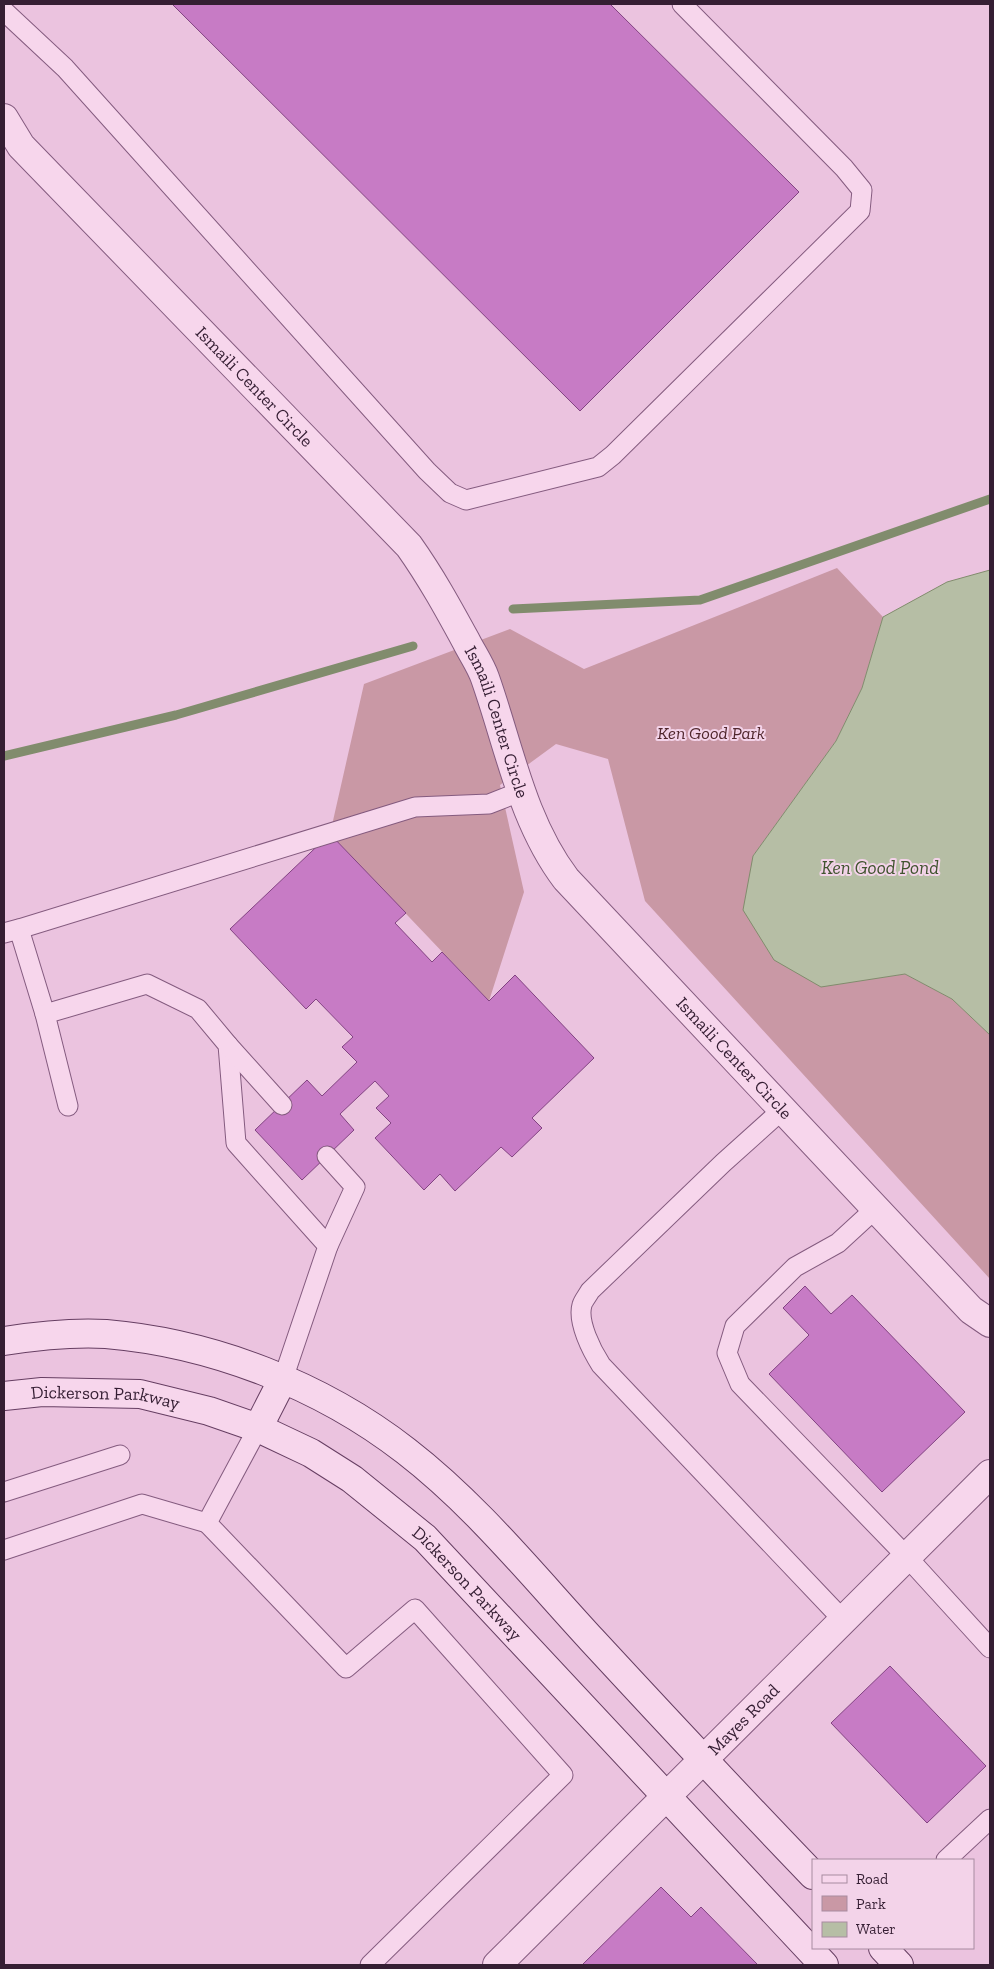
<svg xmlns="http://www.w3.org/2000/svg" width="994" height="1969" viewBox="0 0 994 1969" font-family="'Zilla Slab',serif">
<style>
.green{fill:#c998a5}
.water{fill:#b6bea5;stroke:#818c6d}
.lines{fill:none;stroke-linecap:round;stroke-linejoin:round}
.stream{stroke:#818c6d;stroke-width:9}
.building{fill:#c77bc5;stroke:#824382}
.lane-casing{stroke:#845b7f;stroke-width:21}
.street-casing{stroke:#845b7f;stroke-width:30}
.secondary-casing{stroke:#663e62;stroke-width:30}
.lane{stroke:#f7d6ec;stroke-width:19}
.street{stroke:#f7d6ec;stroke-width:28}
.secondary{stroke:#f7d6ec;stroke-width:28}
.labels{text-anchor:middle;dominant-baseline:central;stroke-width:4;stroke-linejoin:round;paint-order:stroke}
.street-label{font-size:18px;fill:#351e33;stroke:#f3d3e9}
.park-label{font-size:18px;font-style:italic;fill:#50262c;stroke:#f3d3e9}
.water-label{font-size:19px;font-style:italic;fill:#40542f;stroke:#f3d3e9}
</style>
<rect width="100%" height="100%" fill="#ebc3df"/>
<polygon class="green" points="837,568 883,617 862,688 836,741 753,856 821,986 905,974 952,999 990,1035 990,1279 645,901 608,759 556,744 500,785 524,892 489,1001 330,834 364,684 510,629 584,669"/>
<polygon class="water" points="990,570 990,1035 952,999 905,974 821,987 774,960 743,910 753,856 836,741 862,688 883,617 947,582"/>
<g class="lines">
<g class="stream">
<polyline points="513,609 700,600 990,499"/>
<polyline points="4,756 176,715 413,646"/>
</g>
</g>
<g class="building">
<polygon points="172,4 610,4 799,192 580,411"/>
<polygon points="330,834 406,913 395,923 432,962 442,952 489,1001 515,975 594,1058 532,1118 542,1128 512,1157 501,1147 455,1191 440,1174 424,1190 375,1138 391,1123 376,1108 389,1096 375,1081 340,1114 354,1130 302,1180 255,1130 307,1080 322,1096 357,1062 342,1047 353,1037 316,999 306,1009 230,929"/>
<polygon points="805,1286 831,1314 852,1295 965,1412 882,1492 769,1374 809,1335 783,1308"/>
<polygon points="890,1666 986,1766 927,1823 831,1723"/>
<polygon points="661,1887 691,1917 701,1907 758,1965 582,1965"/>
</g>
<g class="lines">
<g class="lane-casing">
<g id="lane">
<polyline points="4,11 65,68 427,471 450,493 466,500 598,467 613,455 860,211 862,190 844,168 682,4"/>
<polyline points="19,929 415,807 489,804 522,791"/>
<polyline points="4,933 19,929 45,1014 68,1106"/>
<polyline points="45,1014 147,984 198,1009 228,1045 236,1143 328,1246 283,1379"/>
<polyline points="228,1045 282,1105"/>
<path d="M782 1110 723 1163 590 1291C588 1295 583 1301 582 1305 577 1322 592 1351 601 1365L844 1621"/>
<polyline points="327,1156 355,1187 328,1246"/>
<polyline points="875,1209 838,1243 795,1267 735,1326 727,1353 740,1384 908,1558 990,1648"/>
<polyline points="258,1428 207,1523 346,1668 415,1609 563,1775 370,1965"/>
<polyline points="4,1492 120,1455"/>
<polyline points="4,1550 142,1504 207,1523"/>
<polyline points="946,1860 990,1819"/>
</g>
</g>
<g class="street-casing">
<g id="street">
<path id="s1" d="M4 118 21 146 409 546C431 577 448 608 466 641 472 653 481 666 485 678 509 746 522 821 566 879L971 1310 990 1323"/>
<path id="s2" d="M497 1965 990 1474"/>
</g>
</g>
<g class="secondary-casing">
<g id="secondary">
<path d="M4 1341C36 1336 72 1332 106 1334 212 1343 321 1385 406 1451 476 1505 533 1576 592 1640 665 1719 738 1797 813 1875"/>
<path id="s3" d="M4 1396 42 1392 140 1394 209 1411 258 1428 311 1453 352 1479 425 1538 824 1965"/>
<polyline points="258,1428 283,1379"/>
<polyline points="883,1948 899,1965"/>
</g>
</g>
<use href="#lane" class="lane"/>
<use href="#street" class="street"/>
<use href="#secondary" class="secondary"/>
</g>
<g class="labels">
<g class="street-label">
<text stroke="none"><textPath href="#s1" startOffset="368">Ismaili Center Circle</textPath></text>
<text stroke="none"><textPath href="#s1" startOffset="788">Ismaili Center Circle</textPath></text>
<text stroke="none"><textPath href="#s1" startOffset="1206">Ismaili Center Circle</textPath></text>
<text stroke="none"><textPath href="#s3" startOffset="102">Dickerson Parkway</textPath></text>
<text stroke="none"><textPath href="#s3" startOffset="522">Dickerson Parkway</textPath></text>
<text stroke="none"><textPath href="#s2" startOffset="348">Mayes Road</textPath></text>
</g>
<g class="park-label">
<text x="711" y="733">Ken Good Park</text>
</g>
<g class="water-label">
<text x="880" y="867">Ken Good Pond</text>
</g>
</g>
<rect width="994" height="1969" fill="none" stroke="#351e33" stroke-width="10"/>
<rect x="812" y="1859" width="162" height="90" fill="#f3d3e9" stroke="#a78ba0"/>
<rect x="822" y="1875" width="25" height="8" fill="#f7d6ec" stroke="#a78ba0"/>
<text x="856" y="1884" font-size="15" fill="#351e33">Road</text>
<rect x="822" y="1896" width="25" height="15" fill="#c998a5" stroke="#a78ba0"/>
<text x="856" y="1909" font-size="15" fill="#351e33">Park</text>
<rect x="822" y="1922" width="25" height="15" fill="#b6bea5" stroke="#a78ba0"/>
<text x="856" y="1934" font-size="15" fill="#351e33">Water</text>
</svg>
